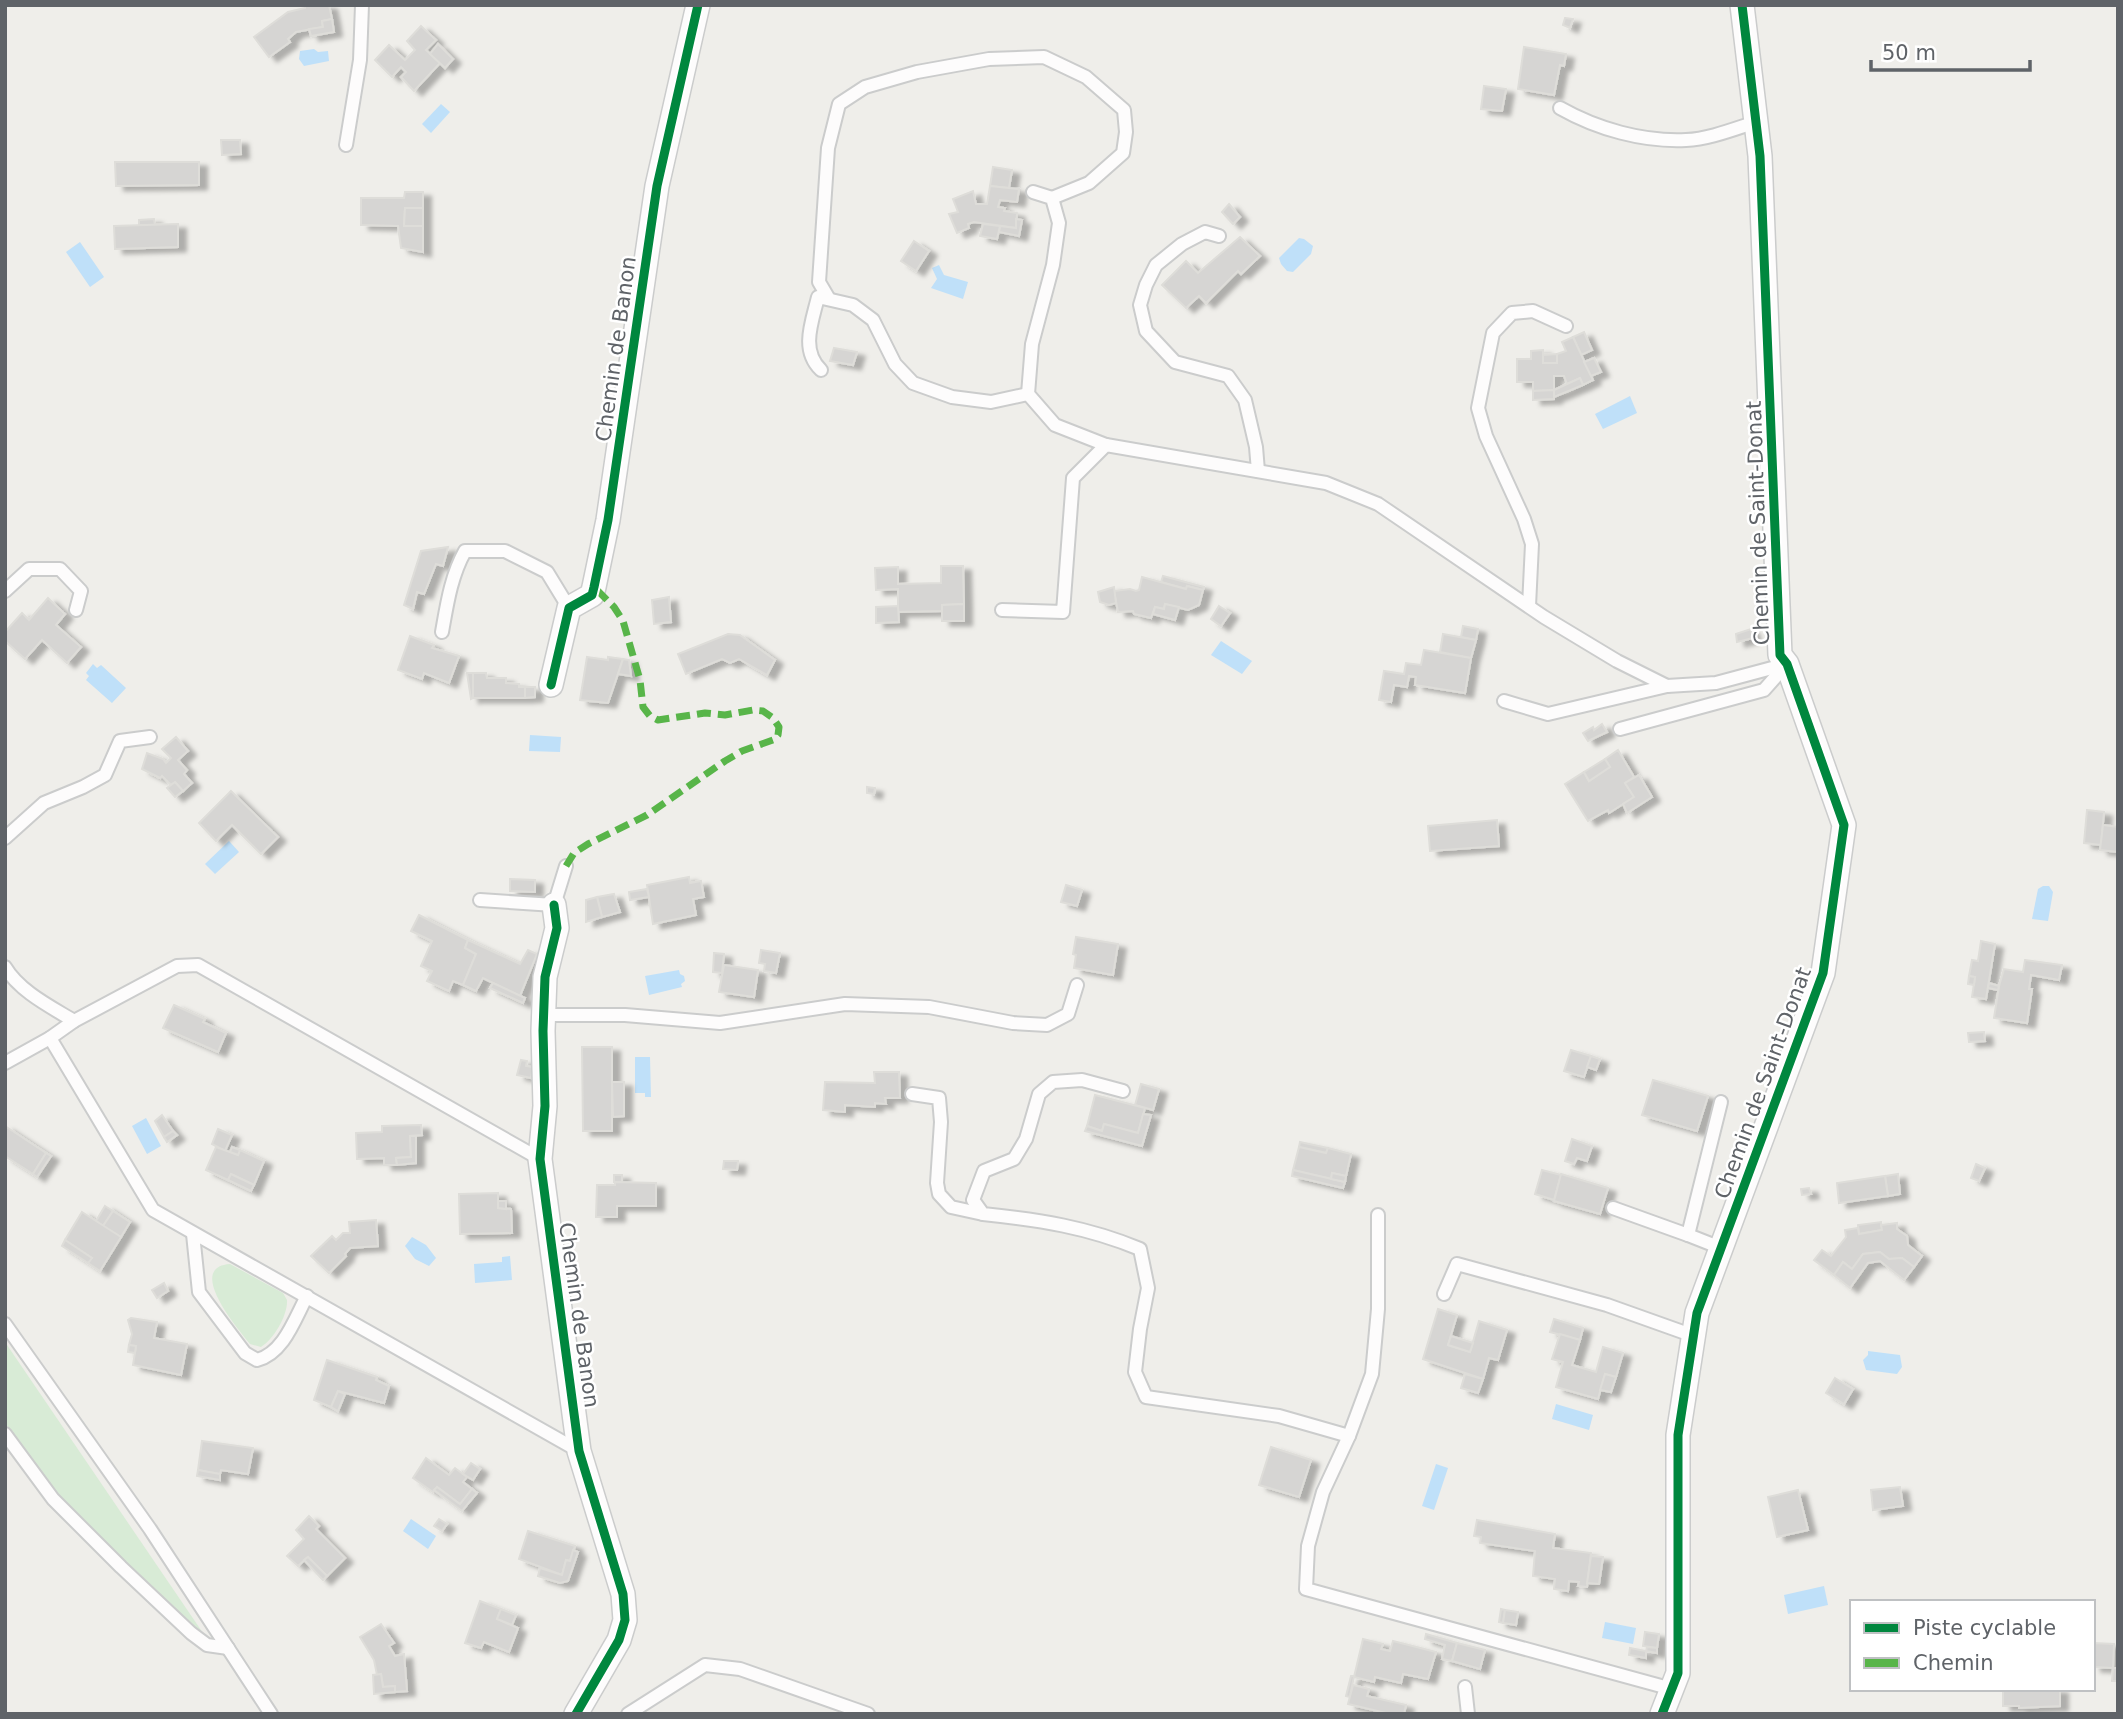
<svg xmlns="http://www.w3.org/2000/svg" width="2123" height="1719" viewBox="0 0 2123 1719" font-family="'DejaVu Sans',sans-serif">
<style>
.green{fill:#d8ebd6}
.water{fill:#bfe0f9}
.building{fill:#d6d5d3;stroke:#deddd9;stroke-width:2;filter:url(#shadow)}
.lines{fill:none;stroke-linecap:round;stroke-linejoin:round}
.lane-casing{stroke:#cbcccc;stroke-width:16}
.street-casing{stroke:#cbcccc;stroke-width:26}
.lane{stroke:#fdfcfc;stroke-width:12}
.street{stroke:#fdfcfc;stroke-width:23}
.quiet{stroke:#58b549;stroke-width:7;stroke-dasharray:14 7;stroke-linecap:butt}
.cycleway-casing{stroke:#fff;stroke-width:13}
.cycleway{stroke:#00873e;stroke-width:9}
.labels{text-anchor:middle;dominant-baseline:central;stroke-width:5;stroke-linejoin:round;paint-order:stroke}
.street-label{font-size:21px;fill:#5f6368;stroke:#fff}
</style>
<defs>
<filter id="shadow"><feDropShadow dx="8" dy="4.5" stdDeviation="2" flood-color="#0004"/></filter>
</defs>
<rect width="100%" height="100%" fill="#efeeea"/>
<g class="green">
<path d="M230 1264 283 1293 287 1300C288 1315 274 1339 261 1347L250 1344C238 1329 185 1267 230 1264Z"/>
<polygon points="5,1342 205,1636 197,1633 52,1489 34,1468 5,1422"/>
</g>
<g class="water">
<polygon points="314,49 318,52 328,51 329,61 304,66 299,59 300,51"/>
<polygon points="441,104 450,112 431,133 422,124"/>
<polygon points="1299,238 1304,239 1313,246 1311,254 1293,272 1287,271 1281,264 1279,258"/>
<polygon points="80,242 104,277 90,287 66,252"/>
<polygon points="939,265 944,275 968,282 963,299 931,288 937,279 932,268"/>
<polygon points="1630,396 1637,413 1603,429 1595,414"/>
<polygon points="1221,641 1252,661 1242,674 1211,655"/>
<polygon points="93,664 97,668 101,665 126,688 112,703 86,680 89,676 86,673"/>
<polygon points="530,735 561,737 560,752 529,751"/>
<polygon points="229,841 239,852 215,874 205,864"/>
<polygon points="2043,886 2049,886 2053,892 2048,921 2032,919 2038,889"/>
<polygon points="679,970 680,974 684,976 685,981 681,984 682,987 649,995 645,976"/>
<polygon points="635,1057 650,1057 651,1097 645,1097 645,1093 635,1093"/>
<polygon points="146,1118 161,1146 147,1154 132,1126"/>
<polygon points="412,1237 426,1245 436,1258 429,1266 415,1259 405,1246"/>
<polygon points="510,1256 512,1280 475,1283 474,1264 502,1262 502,1257"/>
<polygon points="1868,1351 1900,1355 1902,1367 1897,1374 1866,1370 1863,1360 1868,1355"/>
<polygon points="1556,1404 1593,1415 1589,1430 1552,1419"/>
<polygon points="1436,1464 1448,1468 1434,1510 1422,1506"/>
<polygon points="411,1519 436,1536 428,1549 403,1531"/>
<polygon points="1824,1586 1828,1605 1788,1614 1784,1595"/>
<polygon points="1605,1622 1636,1628 1633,1644 1602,1638"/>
</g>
<g class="building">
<polygon points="305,5 329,5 332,19 322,21 323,27 296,32 288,39 290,42 269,57 254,37 288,12 305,8"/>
<polygon points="1565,18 1573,19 1570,28 1563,25"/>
<polygon points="332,19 334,32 311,36 309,29 323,27 322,21"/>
<polygon points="421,26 436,40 426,50 440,63 414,91 401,77 406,72 401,67 392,77 375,60 389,45 405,60 415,50 407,41"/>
<polygon points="438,44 453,59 445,68 430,54"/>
<polygon points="1524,47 1566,54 1564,66 1560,65 1554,95 1518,89"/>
<polygon points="1484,86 1506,89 1502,111 1481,109"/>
<polygon points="221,140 240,140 241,154 222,155"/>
<polygon points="115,162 199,162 199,185 116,186"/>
<polygon points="993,167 1012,170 1009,188 990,186"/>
<polygon points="990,186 1019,189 1017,202 1000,200 998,207 1005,208 1004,211 1017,213 1016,228 974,222 968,224 969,228 957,233 949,214 958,212 953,199 973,191 976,204 987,204"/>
<polygon points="405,192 423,192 423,208 405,208 404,226 423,226 423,252 401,248 398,226 361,225 361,198 404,198"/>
<polygon points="1229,204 1240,217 1233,224 1222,212"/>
<polygon points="405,208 423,208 423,226 404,226"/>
<polygon points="154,219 155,225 139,225 139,220"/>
<polygon points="1016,219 1022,220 1019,236 999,232 1000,226 1016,228"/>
<polygon points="178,224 178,247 115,249 114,226"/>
<polygon points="983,224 1000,226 997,239 980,236"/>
<polygon points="1240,237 1260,256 1241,274 1238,271 1206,303 1199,296 1186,308 1162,285 1186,261 1198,273"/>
<polygon points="914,241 929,251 916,271 901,261"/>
<polygon points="1584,332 1592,350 1581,355 1573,337"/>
<polygon points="1573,337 1593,380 1583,385 1580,378 1567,384 1564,376 1554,376 1554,390 1533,391 1533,382 1517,382 1517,359 1531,359 1531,351 1543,350 1543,363 1557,363 1557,354 1566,351 1562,342"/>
<polygon points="834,348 857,352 853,365 830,361"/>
<polygon points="1557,354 1557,363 1543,363 1543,355"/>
<polygon points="1594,358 1601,372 1591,376 1584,362"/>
<polygon points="1580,378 1583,385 1554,397 1554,390"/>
<polygon points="1554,390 1554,399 1533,400 1533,391"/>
<polygon points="448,547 443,566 436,564 424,594 417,592 413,609 404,605 421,551"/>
<polygon points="941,566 963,566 964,604 942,605 942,611 898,612 898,589 876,590 875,568 898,567 898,584 941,583"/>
<polygon points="1163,576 1204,587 1203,590 1187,586 1186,589 1161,582"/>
<polygon points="1142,577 1186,589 1187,586 1203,590 1199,605 1188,610 1165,604 1164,609 1155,607 1151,618 1134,614 1133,611 1118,612 1114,591 1130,589 1136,591 1139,590"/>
<polygon points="1114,587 1116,603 1109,605 1100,602 1098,592"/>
<polygon points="669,597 671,622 654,624 652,600"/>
<polygon points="48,598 65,614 56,625 81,647 67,663 42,640 25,659 5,641 5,632 22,613 29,620"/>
<polygon points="964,604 964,621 942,621 942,605"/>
<polygon points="1165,604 1179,607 1175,620 1153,614 1155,607 1164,609"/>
<polygon points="898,606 899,622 876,623 876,607"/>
<polygon points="1219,606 1230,613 1221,626 1211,619"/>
<polygon points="1463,626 1478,629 1476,640 1461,637"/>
<polygon points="1751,629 1753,638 1737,642 1736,634"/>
<polygon points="728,634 740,635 775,660 767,675 739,659 730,663 722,659 686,674 678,654"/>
<polygon points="1443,634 1476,640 1471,658 1440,652"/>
<polygon points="410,636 434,645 432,648 459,656 449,683 424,673 422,679 398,670"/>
<polygon points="1424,650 1471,658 1465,693 1415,685 1416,677 1409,676 1407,687 1394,685 1391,702 1379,700 1384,671 1404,674 1406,663 1421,665"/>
<polygon points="587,657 608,660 608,657 623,659 608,703 580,700"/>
<polygon points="623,659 629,660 631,676 618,674"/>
<polygon points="467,673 473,673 473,698 471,699"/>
<polygon points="473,673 486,673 487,678 506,678 506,683 519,684 519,687 525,687 525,698 473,698"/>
<polygon points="525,687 535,687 535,697 525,698"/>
<polygon points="1602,724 1607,732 1588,741 1583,733 1593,727 1594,730"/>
<polygon points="176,737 188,751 178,760 187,770 184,774 192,783 183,791 175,782 171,785 162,776 160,778 142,769 147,753 163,759 166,763 171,758 162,749"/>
<polygon points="1618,750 1634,777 1625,783 1634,797 1609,813 1608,810 1588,821 1565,784 1584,772 1589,781 1610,767 1605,759"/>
<polygon points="1605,759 1610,767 1589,781 1584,772"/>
<polygon points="1639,775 1652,797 1627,813 1623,804 1634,797 1625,783"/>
<polygon points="175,782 183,791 175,797 167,788"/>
<polygon points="867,787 875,788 874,794 867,793"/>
<polygon points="231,791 278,837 261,854 232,825 216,841 199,823"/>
<polygon points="2087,810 2104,812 2101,845 2084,843"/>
<polygon points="1497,820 1499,846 1430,851 1428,826"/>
<polygon points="2103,825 2118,827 2118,852 2100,850"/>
<polygon points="689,877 690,883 701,881 704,897 693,899 696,915 653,924 647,885"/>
<polygon points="510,879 535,880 535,892 510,891"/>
<polygon points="1066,885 1082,890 1077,906 1061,902"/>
<polygon points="647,889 649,897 630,900 629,892"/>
<polygon points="614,894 620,912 602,917 597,897"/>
<polygon points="597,897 602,917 586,922 586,900"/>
<polygon points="419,915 468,940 465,948 476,954 463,985 453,981 449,991 427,981 432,971 421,966 432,941 411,931"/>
<polygon points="1076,937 1118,944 1113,975 1074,968 1076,955 1073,954"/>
<polygon points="468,940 520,964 528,950 537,954 520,996 483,978 476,991 463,985 476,954 465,948"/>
<polygon points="1981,941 1995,944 1986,999 1972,997 1975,977 1969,976 1972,960 1978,961"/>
<polygon points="761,950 780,953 776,973 764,971 765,964 759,963"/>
<polygon points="714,953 724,954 722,973 713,972"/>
<polygon points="2025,960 2062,965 2059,980 2031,975 2029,989 2032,989 2027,1023 1994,1018 1999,986 2004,969 2023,972"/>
<polygon points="724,965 758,970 754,997 719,992"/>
<polygon points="1969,976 1975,977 1974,985 1968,984"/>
<polygon points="493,983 525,998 523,1003 490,988"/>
<polygon points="1989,983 1999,986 1998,990 1988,988"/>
<polygon points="174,1005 205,1019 203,1022 226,1033 218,1052 163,1028"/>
<polygon points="1984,1032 1985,1041 1969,1042 1968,1033"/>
<polygon points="582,1047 612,1047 612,1131 583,1131"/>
<polygon points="1571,1050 1591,1056 1584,1077 1564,1071"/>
<polygon points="1591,1056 1600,1059 1596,1070 1587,1067"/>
<polygon points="521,1060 527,1061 526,1066 533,1067 531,1078 517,1075"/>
<polygon points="874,1072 899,1072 900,1098 885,1098 886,1104 875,1103 875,1107 845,1105 845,1112 823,1110 825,1082 875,1083"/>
<polygon points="1653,1080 1708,1096 1697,1131 1642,1115"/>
<polygon points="612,1082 624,1082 624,1116 613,1117"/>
<polygon points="1141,1084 1159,1089 1153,1110 1135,1105"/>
<polygon points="1095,1095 1145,1108 1138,1133 1104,1124 1102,1131 1087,1126"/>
<polygon points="1143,1114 1151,1115 1142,1146 1085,1131 1087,1126 1102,1131 1104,1124 1138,1133"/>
<polygon points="162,1115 173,1131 164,1137 155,1121"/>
<polygon points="421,1125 422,1135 410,1136 411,1157 396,1158 397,1165 384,1165 384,1158 357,1159 356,1133 382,1132 382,1126"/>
<polygon points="5,1126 46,1153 33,1174 5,1156"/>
<polygon points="218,1129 232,1135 225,1151 212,1144"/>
<polygon points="173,1131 177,1135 167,1142 164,1137"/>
<polygon points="410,1136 416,1136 416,1163 397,1165 396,1158 411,1157"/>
<polygon points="1572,1139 1592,1146 1587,1161 1577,1158 1574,1164 1565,1161"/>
<polygon points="1300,1142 1328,1148 1326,1153 1299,1147"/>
<polygon points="216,1147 238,1155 240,1150 264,1161 254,1185 231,1174 228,1180 206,1170"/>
<polygon points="232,1147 240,1150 238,1155 230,1152"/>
<polygon points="1299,1147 1326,1153 1328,1148 1351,1154 1346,1176 1332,1173 1331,1179 1293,1170"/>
<polygon points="46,1153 51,1156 37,1177 33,1174"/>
<polygon points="724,1161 738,1161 737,1170 723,1169"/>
<polygon points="1976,1164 1985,1168 1979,1181 1971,1178"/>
<polygon points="1293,1170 1345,1182 1343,1188 1292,1176"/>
<polygon points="1542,1170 1561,1175 1554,1200 1535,1194"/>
<polygon points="1332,1173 1346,1176 1345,1182 1331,1179"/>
<polygon points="231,1174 254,1185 251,1191 228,1180"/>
<polygon points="1561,1174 1608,1188 1600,1214 1554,1201"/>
<polygon points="1898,1174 1900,1194 1888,1196 1885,1176"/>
<rect x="614" y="1175" width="8" height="7"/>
<polygon points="1885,1176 1888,1196 1839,1203 1837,1183"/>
<polygon points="615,1182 656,1183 656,1206 617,1206 617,1217 596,1217 597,1185 615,1185"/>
<polygon points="1809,1188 1811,1194 1802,1195 1801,1189"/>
<polygon points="498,1193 498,1208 511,1209 512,1233 460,1234 459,1194"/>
<polygon points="498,1201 506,1201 506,1209 498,1208"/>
<polygon points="105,1206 113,1211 103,1226 96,1221"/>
<polygon points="113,1211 130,1222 121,1237 103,1226"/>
<polygon points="82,1212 121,1237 100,1271 88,1263 92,1258 65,1240"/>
<polygon points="376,1220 378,1246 350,1248 345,1254 346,1256 329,1273 311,1256 332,1236 336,1240 343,1233 350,1233 349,1222"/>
<polygon points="1881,1222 1882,1230 1859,1234 1858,1225"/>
<polygon points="1897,1223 1897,1229 1907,1236 1908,1245 1922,1256 1914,1267 1902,1258 1889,1259 1880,1252 1863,1254 1852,1269 1843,1262 1834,1275 1814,1260 1822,1250 1831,1256 1846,1237 1845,1230 1858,1228 1859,1234 1882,1230 1881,1225"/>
<polygon points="65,1240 92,1258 88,1263 62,1246"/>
<polygon points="1880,1252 1889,1259 1902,1258 1914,1267 1904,1280 1880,1261 1868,1263 1850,1288 1834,1275 1843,1262 1852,1269 1863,1254"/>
<polygon points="164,1283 168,1291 157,1298 152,1290"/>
<polygon points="1438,1309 1457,1315 1448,1345 1470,1352 1479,1321 1507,1330 1498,1360 1489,1358 1483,1379 1423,1359"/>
<polygon points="131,1318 157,1322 154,1338 187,1344 181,1375 133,1365 136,1346 129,1345 132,1334 128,1320"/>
<polygon points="1554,1319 1583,1328 1580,1340 1550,1332"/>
<polygon points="1560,1334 1580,1340 1572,1365 1596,1372 1603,1347 1623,1353 1616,1377 1605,1374 1598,1399 1556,1387 1563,1362 1552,1359"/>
<polygon points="1451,1336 1473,1343 1470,1352 1448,1345"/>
<polygon points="129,1345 136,1346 135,1353 128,1352"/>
<polygon points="327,1360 377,1377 376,1380 389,1386 384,1403 338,1391 331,1407 314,1400"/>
<polygon points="1465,1374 1483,1379 1478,1393 1461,1388"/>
<polygon points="1605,1374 1616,1377 1611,1392 1600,1390"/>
<polygon points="1835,1378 1853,1389 1844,1404 1826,1393"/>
<polygon points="338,1391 345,1394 338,1411 331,1407"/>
<polygon points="202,1441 253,1448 248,1474 221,1470 220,1474 198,1470"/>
<polygon points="1271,1447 1311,1460 1299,1497 1259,1485"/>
<polygon points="426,1458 449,1475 455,1468 467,1477 463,1482 472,1489 460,1504 437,1487 433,1492 413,1478"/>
<polygon points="471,1463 480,1469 473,1480 463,1474"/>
<polygon points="198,1470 220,1474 220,1480 197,1476"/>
<polygon points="437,1487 460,1504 472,1489 477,1493 462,1511 434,1490"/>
<polygon points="1900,1487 1903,1506 1873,1510 1871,1490"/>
<polygon points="1798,1490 1808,1530 1777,1537 1768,1497"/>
<polygon points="309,1516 319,1526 316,1529 345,1558 327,1576 308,1557 298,1566 287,1556 304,1539 296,1530"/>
<polygon points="439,1519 447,1524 442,1531 434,1526"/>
<polygon points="1477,1520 1555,1534 1553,1548 1591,1553 1587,1587 1578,1586 1579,1582 1569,1581 1568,1591 1554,1589 1555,1579 1533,1576 1535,1551 1480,1543 1481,1537 1474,1536"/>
<polygon points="528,1531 575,1546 570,1561 566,1560 562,1575 519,1559"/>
<polygon points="573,1550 578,1552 568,1581 560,1583 538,1576 540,1568 562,1575 566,1560 570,1561"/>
<polygon points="1591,1556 1603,1557 1599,1584 1587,1583"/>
<polygon points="308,1557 327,1576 323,1580 304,1560"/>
<polygon points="480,1601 501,1609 497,1619 518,1628 509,1652 484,1642 481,1648 465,1643"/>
<polygon points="501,1609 516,1615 512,1625 497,1619"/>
<polygon points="1501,1609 1505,1610 1503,1623 1499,1622"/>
<polygon points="1505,1610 1518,1612 1516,1625 1503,1623"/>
<polygon points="381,1624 394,1643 389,1646 395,1656 404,1654 407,1691 395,1692 395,1686 383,1687 381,1674 377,1675 374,1660 360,1637"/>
<polygon points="1645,1632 1659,1634 1657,1648 1643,1646"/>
<polygon points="1426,1634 1457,1643 1452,1661 1442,1659 1445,1645 1425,1639"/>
<polygon points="1363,1639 1383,1644 1381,1649 1390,1651 1393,1641 1436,1652 1428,1679 1403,1674 1401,1683 1375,1677 1374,1682 1354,1677"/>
<polygon points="1457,1643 1485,1650 1480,1669 1452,1661"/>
<polygon points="2093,1643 2114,1644 2113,1668 2093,1667"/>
<polygon points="1647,1647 1657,1648 1657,1653 1646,1651"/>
<polygon points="1630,1648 1646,1651 1646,1658 1629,1655"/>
<polygon points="2113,1668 2118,1668 2118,1681 2112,1681"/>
<polygon points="381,1674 383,1687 395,1686 395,1692 374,1694 373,1675"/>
<polygon points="1351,1676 1354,1676 1350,1697 1346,1696"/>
<polygon points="1353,1685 1369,1689 1367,1696 1406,1705 1404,1714 1390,1714 1348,1704"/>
<polygon points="2019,1689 2060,1689 2060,1706 2019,1708 2019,1706 2003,1706 2003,1691 2019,1691"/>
</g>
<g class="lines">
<g class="lane-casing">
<g id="lane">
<path d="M1560 108C1597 129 1643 142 1686 140 1709 139 1734 129 1756 122"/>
<polyline points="346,145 360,60 362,5"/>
<polyline points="1033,192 1052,198 1059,223 1053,265 1032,344 1028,394 1055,425 1106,445"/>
<polyline points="1219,236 1205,232 1182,244 1156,265 1146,285 1140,305 1146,331 1175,362 1228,376 1245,400 1256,447 1258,471"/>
<polyline points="829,299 819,282 828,148 839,104 865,87 917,72 989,59 1044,57 1086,77 1124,110 1126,132 1123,153 1089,183 1052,198"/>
<path d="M821 370C800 350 812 322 818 297L853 305 873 320 895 364 913 383 952 397 991 402 1028 394"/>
<polyline points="5,591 29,569 60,569 81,591 76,610"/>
<polyline points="1529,606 1532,544 1524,519 1486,436 1478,408 1493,333 1512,313 1533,311 1566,326"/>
<polyline points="1002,610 1063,612 1073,478 1106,445 1326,483 1378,504 1544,617 1617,661 1667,686 1716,683 1787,664"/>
<path d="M442 632C447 604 451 576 465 551H505L547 572 569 608"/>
<polyline points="1504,701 1548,714 1667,686"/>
<polyline points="1620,729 1764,690 1787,664"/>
<polyline points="5,838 44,803 83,787 105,775 120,741 150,737"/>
<polyline points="480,900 554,905 566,866"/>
<path d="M5 967C19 991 51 1007 74 1021"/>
<polyline points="543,1015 625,1015 720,1023 845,1004 929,1007 1013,1023 1047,1025 1068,1014 1077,985"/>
<polyline points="5,1063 50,1038"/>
<path d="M1123 1091 1082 1080 1053 1082 1039 1094 1026 1139 1014 1159 984 1171 973 1200 983 1214C1040 1220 1087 1227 1140 1249L1148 1288 1140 1329 1135 1372 1146 1397 1279 1416 1349 1436 1372 1374 1378 1309V1215"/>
<polyline points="912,1094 939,1098 941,1122 937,1183 939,1194 951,1207 983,1214"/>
<polyline points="1721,1102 1688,1235 1721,1248"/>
<polyline points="540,1159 198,965 177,966 74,1021 50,1038 153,1210 579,1451"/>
<polyline points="1613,1208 1688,1235"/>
<path d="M193 1234 199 1292 245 1353 257 1360C284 1353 295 1318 307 1296"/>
<polyline points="1444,1294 1457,1264 1607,1305 1694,1336"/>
<polyline points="5,1324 150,1529 271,1714"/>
<polyline points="5,1434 53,1499 121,1567 191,1633 207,1645 228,1648"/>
<polyline points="1349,1436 1323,1492 1308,1546 1306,1589 1672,1689"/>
<polyline points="1465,1687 1468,1714"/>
<polyline points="628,1714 705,1665 740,1669 868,1714"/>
</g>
</g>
<g class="street-casing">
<g id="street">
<polyline points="551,685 569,608 592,595 594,587 608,520 657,186 698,5"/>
<polyline points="554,905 557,928 545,977 543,1031 545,1106 540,1159 579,1451 623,1594 625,1620 619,1640 576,1714"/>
<polyline points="1662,1714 1678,1673 1678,1435 1697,1313 1823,973 1844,825 1787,664 1780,655 1760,156 1742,5"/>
</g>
</g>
<use href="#lane" class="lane"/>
<use href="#street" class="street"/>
<polyline class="quiet" points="566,866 574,853 588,844 647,815 725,761 742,751 773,740 778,735 779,727 773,718 763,711 753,710 725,715 705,713 658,720 650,716 643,707 640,680 623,621 614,607 594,587"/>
<g class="cycleway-casing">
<g id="cycleway">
<polyline points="551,685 569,608 592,595 594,587 608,520 657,186 698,5"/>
<polyline points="554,905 557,928 545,977 543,1031 545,1106 540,1159 579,1451 623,1594 625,1620 619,1640 576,1714"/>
<polyline points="1662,1714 1678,1673 1678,1435 1697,1313 1823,973 1844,825 1787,664 1780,655 1760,156 1742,5"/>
</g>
</g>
<use href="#cycleway" class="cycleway"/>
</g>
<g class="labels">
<g class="street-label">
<text transform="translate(616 349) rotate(-82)">Chemin de Banon</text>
<text transform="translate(1758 523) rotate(-92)">Chemin de Saint-Donat</text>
<text transform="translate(1763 1083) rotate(-70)">Chemin de Saint-Donat</text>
<text transform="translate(579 1315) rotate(82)">Chemin de Banon</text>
</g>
</g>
<rect width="2123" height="1719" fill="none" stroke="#5f6368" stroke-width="14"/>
<rect x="1850" y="1600" width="245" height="91" fill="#ffffff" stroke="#bfc1c3" stroke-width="2"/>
<rect x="1864" y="1623" width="35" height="10" fill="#00873e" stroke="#bfc1c3" stroke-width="2"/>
<text x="1913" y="1635" font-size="21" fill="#5f6368">Piste cyclable</text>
<rect x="1864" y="1658" width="35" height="10" fill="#58b549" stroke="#bfc1c3" stroke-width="2"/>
<text x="1913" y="1670" font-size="21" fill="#5f6368">Chemin</text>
<path d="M1871 60v10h159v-10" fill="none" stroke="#5f6368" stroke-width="3.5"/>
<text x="1882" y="60" font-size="21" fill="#5f6368" stroke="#ffffff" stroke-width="5" paint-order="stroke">50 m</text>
</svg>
